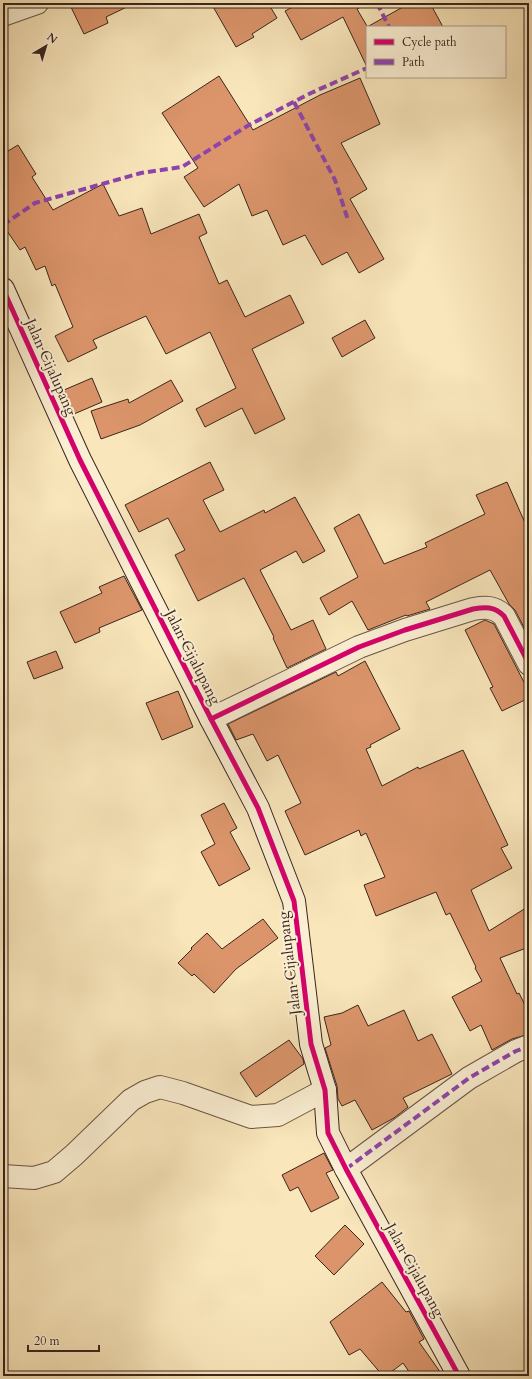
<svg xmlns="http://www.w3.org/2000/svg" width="532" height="1379" viewBox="0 0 532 1379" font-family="Cardo,serif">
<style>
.building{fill:#dc956b;stroke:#3a251e}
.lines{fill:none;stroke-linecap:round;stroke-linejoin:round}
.street-casing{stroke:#6a5545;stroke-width:24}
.secondary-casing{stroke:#3a251e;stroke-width:24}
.street{stroke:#fbefd3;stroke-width:22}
.secondary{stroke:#fbefd3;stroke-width:22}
.quiet{stroke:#8e44ad;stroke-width:4;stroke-dasharray:8 4;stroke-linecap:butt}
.cycleway-casing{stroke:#fbefd3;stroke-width:8}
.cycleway{stroke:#d6006c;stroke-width:5}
.labels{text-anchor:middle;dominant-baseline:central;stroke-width:4;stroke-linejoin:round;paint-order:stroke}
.street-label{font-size:15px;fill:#3a251e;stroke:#fbefd3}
</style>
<rect width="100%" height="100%" fill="#f9e6bb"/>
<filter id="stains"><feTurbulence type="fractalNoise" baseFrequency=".005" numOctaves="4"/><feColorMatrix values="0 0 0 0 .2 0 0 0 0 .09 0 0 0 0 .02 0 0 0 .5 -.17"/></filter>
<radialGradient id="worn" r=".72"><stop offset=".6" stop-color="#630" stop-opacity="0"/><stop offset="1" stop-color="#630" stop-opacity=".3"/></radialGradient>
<g class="building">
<polygon points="69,3 135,3 106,17 108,23 84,34"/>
<polygon points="211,3 268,3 277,18 252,34 254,37 236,47"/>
<polygon points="300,3 368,3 357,9 367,26 367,67 343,17 301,40 285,11"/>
<polygon points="410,3 430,3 443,27 367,27"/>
<polygon points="219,76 253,130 320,95 360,78 380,124 341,143 367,189 350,199 384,259 359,273 347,252 322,265 305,235 283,245 267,210 252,216 239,184 204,207 184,177 198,168 162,113"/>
<polygon points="18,145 36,174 32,177 53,210 103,184 119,216 142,208 151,234 199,214 207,233 199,237 219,284 227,280 245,317 290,295 304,323 252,349 285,419 255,434 242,408 205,427 196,409 236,388 210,332 166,354 146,316 93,340 97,348 68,362 55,336 73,327 55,284 52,286 45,266 36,270 25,247 20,250 3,225 3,154"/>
<polygon points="365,320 375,338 342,357 332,338"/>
<polygon points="92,378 102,402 74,414 64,390"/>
<polygon points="171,380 183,401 140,425 101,439 91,411 128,399 129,403"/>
<polygon points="210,462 224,490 203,500 220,532 264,510 265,513 295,497 325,551 303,563 296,551 260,570 291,630 313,620 326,649 287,668 273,638 274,637 244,578 198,601 175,555 185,550 168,518 139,532 125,505"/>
<polygon points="507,482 529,532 529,637 515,610 509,604 490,570 426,602 430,609 407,616 406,615 368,630 352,601 329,615 320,598 358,577 334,528 359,514 384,564 427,547 425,543 485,514 476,495"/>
<polygon points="124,576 142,610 99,628 100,632 75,643 60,612 102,593 99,587"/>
<polygon points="485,620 494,624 529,692 529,698 502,711 490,688 493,687 465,630"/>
<polygon points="56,651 63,668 34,679 27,662"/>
<polygon points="365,661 400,729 370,745 371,747 366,749 382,786 418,767 419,769 463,750 508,845 501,848 512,868 471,890 489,931 529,906 529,947 500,958 517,994 519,993 529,1013 529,1034 512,1039 492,1050 481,1025 470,1031 452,997 482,981 475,968 476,967 450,913 446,915 436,892 376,916 364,885 385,877 366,833 361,836 359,830 305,855 285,811 301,803 278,755 267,761 253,734 236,740 228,724 336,672 338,676"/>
<polygon points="178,691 193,727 162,740 146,703"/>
<polygon points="224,803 237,828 230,832 250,869 219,886 201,852 215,844 201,815"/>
<polygon points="263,919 278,938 236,969 214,993 194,974 192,976 178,963 192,949 191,948 207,933 222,949"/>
<polygon points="358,1005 368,1026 404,1010 418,1041 432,1034 452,1074 403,1098 408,1107 394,1118 372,1130 355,1100 342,1106 338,1099 337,1086 325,1048 331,1045 324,1017 342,1013"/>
<polygon points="289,1040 303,1059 304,1064 256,1097 240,1073"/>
<polygon points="324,1153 333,1170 326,1173 339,1198 311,1212 298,1187 290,1191 282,1175"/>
<polygon points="345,1225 364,1244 334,1275 315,1256"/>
<polygon points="382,1282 406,1312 409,1311 424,1339 419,1342 443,1376 412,1376 403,1363 386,1376 383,1376 360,1349 349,1355 330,1322"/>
</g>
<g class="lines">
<g class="street-casing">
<g id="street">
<polyline points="3,15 37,3"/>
<path d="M211 719 359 647 405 630 473 609C485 607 494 606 504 616L529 664"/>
<polyline points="346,1169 469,1078 516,1051 529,1046"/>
<polyline points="3,1176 34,1178 54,1172 74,1155 131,1100 145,1092 160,1087 183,1093 251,1117 278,1115 325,1090"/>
</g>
</g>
<g class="secondary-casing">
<polyline id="secondary" points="3,289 80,460 211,719 258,808 294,901 311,1044 325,1090 328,1133 346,1169 459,1376"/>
</g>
<use href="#street" class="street"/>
<use href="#secondary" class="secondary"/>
<g class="quiet">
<polyline points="377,3 389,27"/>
<polyline points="294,102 335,180 348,220"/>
<polyline points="3,225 35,203 141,173 182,167 249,125 311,93 367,68"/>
<polyline points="346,1169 469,1078 516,1051 529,1046"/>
</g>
<g class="cycleway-casing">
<g id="cycleway">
<polyline points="3,289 80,460 211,719 258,808 294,901 311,1044 325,1090 328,1133 346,1169 459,1376"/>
<path d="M211 719 359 647 405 630 473 609C485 607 494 606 504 616L529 664"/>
</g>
</g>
<use href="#cycleway" class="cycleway"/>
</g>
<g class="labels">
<g class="street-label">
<text transform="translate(51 367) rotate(66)">Jalan Cijalupang</text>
<text transform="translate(193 657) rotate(63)">Jalan Cijalupang</text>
<text transform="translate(289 963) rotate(-97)">Jalan Cijalupang</text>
<text transform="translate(415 1270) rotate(61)">Jalan Cijalupang</text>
</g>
</g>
<rect width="532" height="1379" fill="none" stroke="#f9e6bb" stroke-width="16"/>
<rect x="4" y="4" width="524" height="1371" fill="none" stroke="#3a251e" stroke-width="2"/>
<rect x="8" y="8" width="516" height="1363" fill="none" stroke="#3a251e"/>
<rect x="366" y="26" width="140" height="52" fill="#fbefd3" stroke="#ae9e8b"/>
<rect x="374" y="39" width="20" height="6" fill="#d6006c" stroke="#ae9e8b"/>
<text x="402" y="46" font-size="12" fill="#3a251e">Cycle path</text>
<rect x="374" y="59" width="20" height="6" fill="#8e44ad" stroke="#ae9e8b"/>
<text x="402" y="66" font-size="12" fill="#3a251e">Path</text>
<g transform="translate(46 46) rotate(38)" stroke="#fbefd3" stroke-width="3" paint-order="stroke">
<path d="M0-3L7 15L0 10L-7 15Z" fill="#3a251e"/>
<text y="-6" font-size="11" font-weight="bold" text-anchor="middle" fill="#3a251e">N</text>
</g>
<path d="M28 1345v6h71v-6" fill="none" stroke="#3a251e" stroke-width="2"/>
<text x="34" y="1345" font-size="12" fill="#3a251e" stroke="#fbefd3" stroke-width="3" paint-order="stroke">20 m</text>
<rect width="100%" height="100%" filter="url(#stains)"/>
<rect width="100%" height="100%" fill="url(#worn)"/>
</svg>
